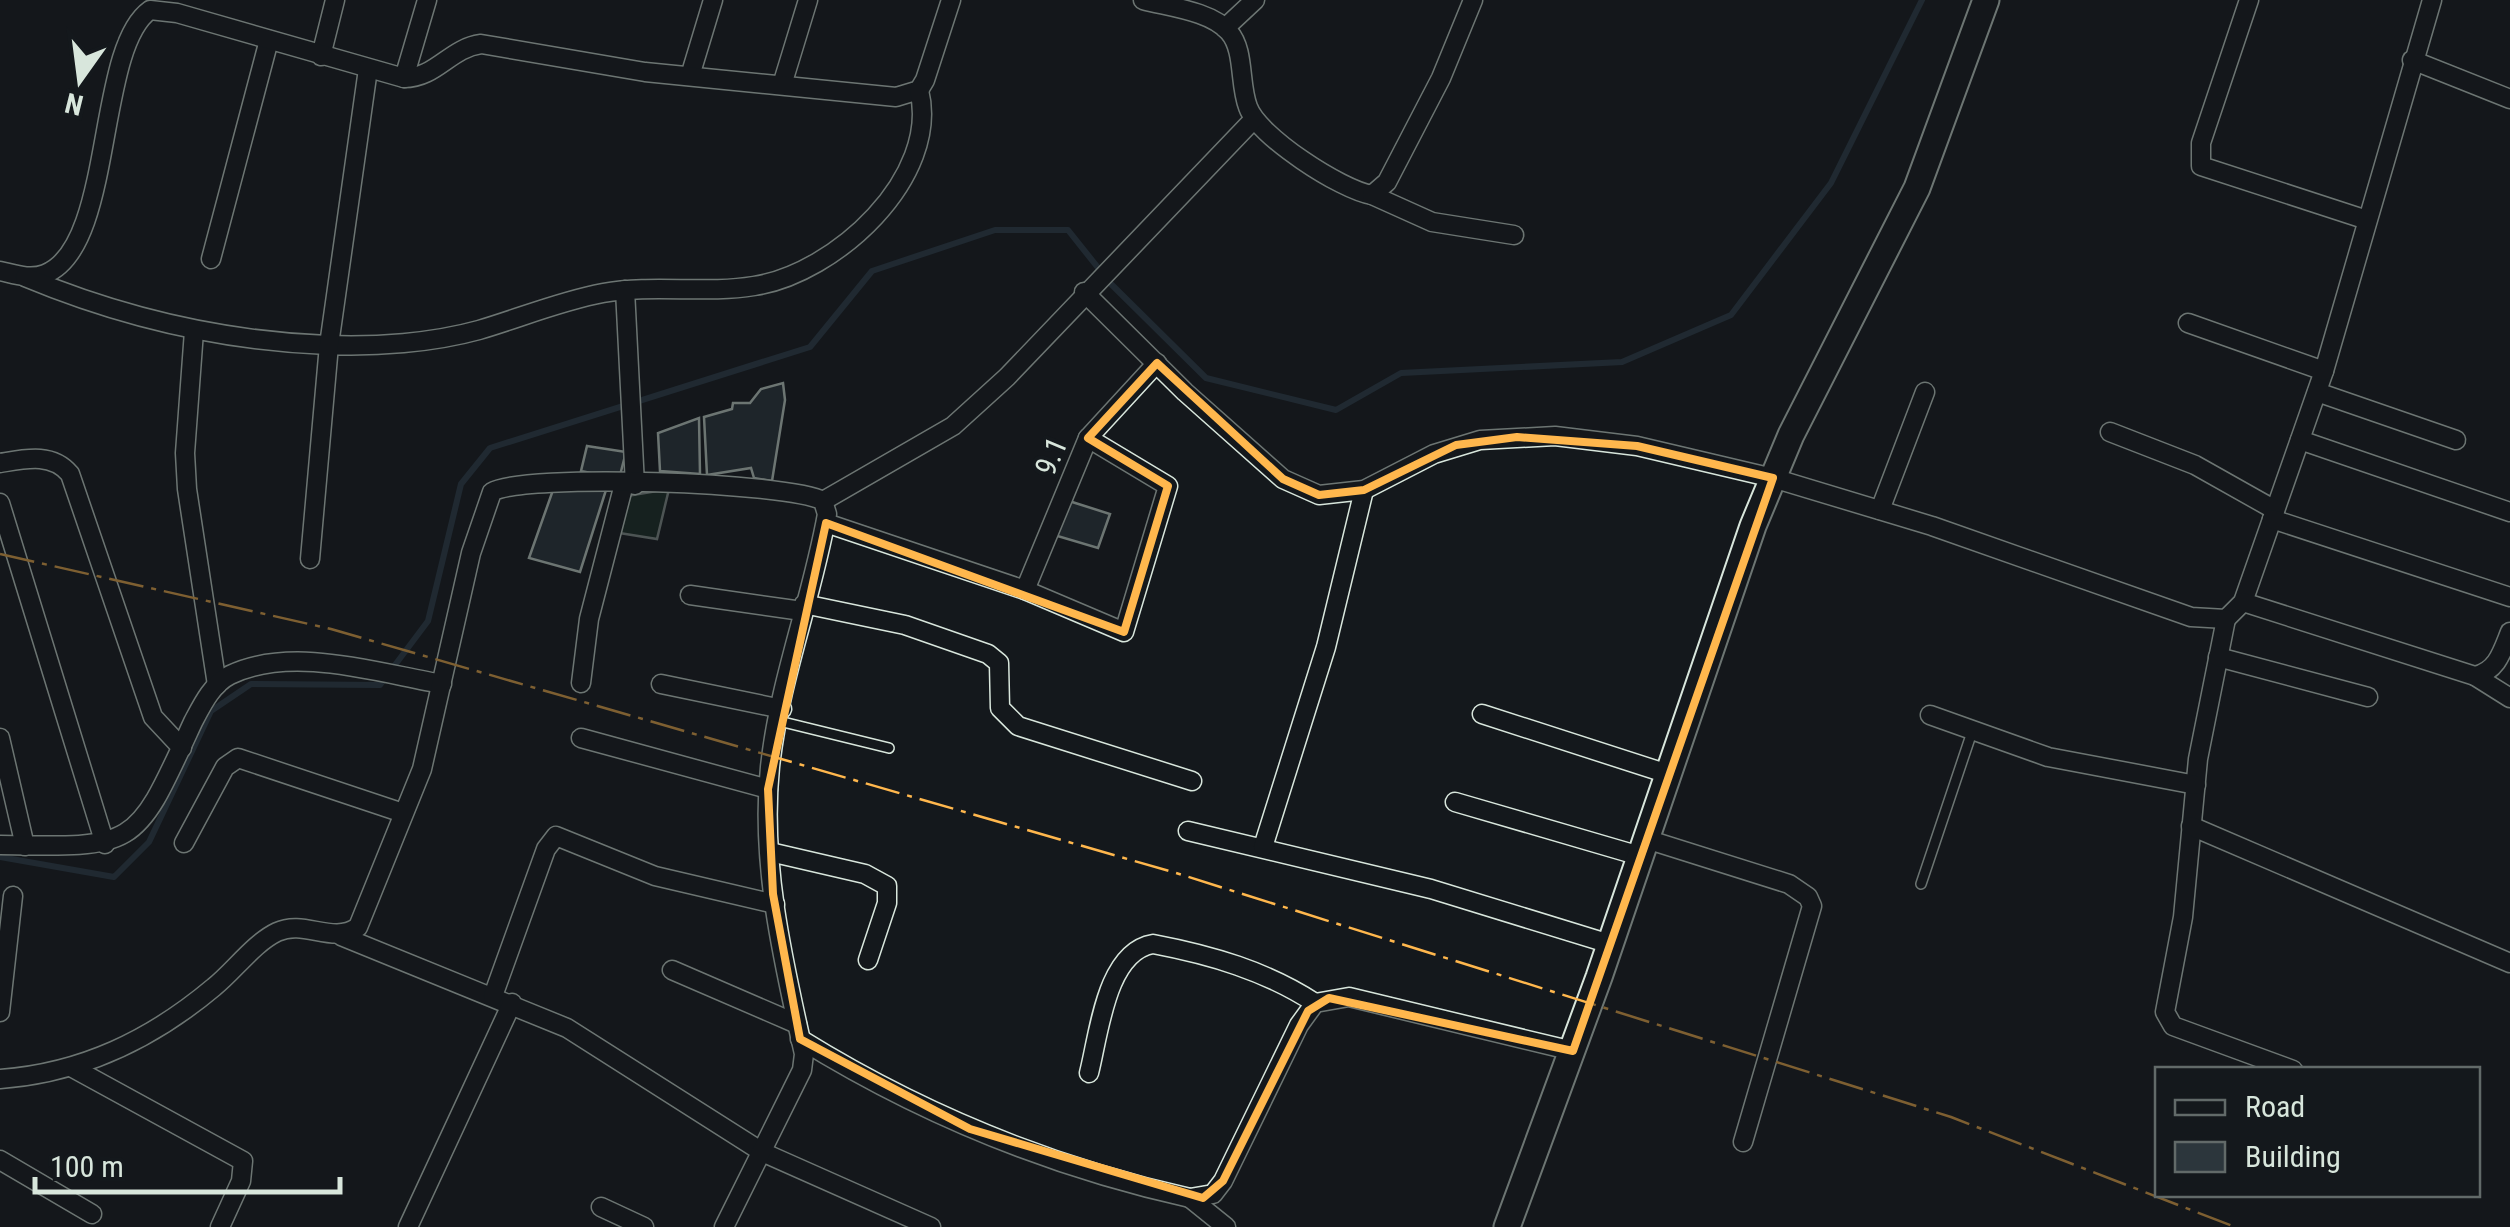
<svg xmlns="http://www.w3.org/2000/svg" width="2510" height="1227" viewBox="0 0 2510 1227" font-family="'Roboto Condensed',sans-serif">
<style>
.green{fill:#1a2d24;stroke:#939e99;stroke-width:2.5}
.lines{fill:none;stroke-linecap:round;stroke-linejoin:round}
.stream{stroke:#2f3f4d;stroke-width:6}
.building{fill:#2c363c;stroke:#d8e6dc;stroke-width:2.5}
.lane-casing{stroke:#d8e6dc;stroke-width:12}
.street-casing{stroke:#d8e6dc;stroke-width:21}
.secondary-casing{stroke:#d8e6dc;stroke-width:29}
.lane{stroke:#14181c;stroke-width:9}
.street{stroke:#14181c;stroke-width:18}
.secondary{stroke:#14181c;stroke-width:25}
.power{stroke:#ffb74d;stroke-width:2.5;stroke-dasharray:35 8 5 8;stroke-linecap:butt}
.marked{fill:none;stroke:#ffb74d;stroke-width:8;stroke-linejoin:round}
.labels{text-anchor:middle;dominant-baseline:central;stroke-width:8;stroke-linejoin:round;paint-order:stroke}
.street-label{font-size:30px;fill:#d8e6dc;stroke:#14181c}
</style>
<rect width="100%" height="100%" fill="#14181c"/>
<polygon class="green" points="669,489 657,539 613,532 621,497"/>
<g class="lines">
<polyline class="stream" points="0,857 114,877 149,842 211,711 251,684 380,685 428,621 461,484 490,448 810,347 872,271 995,230 1068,230 1111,284 1206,378 1336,410 1401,373 1622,362 1731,315 1831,183 1922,0"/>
</g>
<g class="building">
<polygon points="783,383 785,400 772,481 754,478 751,468 707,475 704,417 732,409 733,403 750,403 761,389"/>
<polygon points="699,418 700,474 660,471 658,433"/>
<polygon points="587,446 626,452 619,479 581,471"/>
<polygon points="553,490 606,490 580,572 529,558"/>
<polygon points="1069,501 1110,514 1098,548 1054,535"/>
</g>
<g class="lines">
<g class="lane-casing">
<g id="lane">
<polyline points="779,721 889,748"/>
<polyline points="1921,884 1972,732"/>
</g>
</g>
<g class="street-casing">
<g id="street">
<path d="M1143 0C1169 7 1211 11 1229 32 1245 50 1239 84 1248 107 1258 136 1341 190 1372 195L1387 182 1441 78 1473 0"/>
<polyline points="2249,0 2201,143 2201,166 2367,220"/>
<polyline points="1225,28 1255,0"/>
<polyline points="321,56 335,0"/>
<polyline points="2412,60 2510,99"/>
<polyline points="690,76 713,0"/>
<polyline points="404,78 427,0"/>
<polyline points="782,85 808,0"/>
<polyline points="1372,195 1432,222 1514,235"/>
<polyline points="211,259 269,40"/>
<path d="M0 271C14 274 30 280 45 274 115 247 95 49 150 10L177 13 404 78C436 78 450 48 481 44L645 72 896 97 919 90 925 80 951 0"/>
<path d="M25 277C121 317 223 341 327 345 375 347 432 343 479 330 520 318 560 301 603 293 653 284 705 294 754 286 835 274 941 177 919 90"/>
<polyline points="625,290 635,485"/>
<polyline points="1084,292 1185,392 1283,479 1319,495 1364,490 1434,454 1480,440 1555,436 1637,446 1773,478 1932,526 2191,617 2226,619 2243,602 2324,371 2432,0"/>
<polyline points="2188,323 2324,371"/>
<polyline points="194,331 185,453 187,489 217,685"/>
<polyline points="2317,392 2456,440"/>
<polyline points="2110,432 2195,465 2275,510"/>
<polyline points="2300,440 2510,512"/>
<path d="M0 463C24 459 52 452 70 474L153 717 182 748"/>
<polyline points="823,501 953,426 1007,377 1254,119"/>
<polyline points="0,503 105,844"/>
<polyline points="1880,510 1925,392"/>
<polyline points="2272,519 2510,597"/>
<polyline points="826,523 1025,590 1124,632 1168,486 1088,438"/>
<polyline points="310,559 329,345 368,69"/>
<polyline points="1025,590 1088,438 1157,363"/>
<polyline points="690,595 802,611"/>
<path d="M2243 602 2475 676C2497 671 2502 652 2510 632"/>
<polyline points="804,604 905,625 988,654 999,663 1000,708 1018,726 1192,781"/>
<polyline points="2226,619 2198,759 2183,917 2165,1012 2173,1026 2293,1070"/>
<polyline points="2218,657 2368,697"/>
<polyline points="2475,676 2510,698"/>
<polyline points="581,683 589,619 624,484"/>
<polyline points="661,684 782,709"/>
<polyline points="1482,714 1668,774"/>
<polyline points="1930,715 2048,757 2196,785"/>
<polyline points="0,738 25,846"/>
<polyline points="581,738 768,789"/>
<polyline points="1455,802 1640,856"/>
<polyline points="2191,826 2510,963"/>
<polyline points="1188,831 1431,889 1610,944"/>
<polyline points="1646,839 1789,884 1808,897 1812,906 1743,1142"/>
<polyline points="184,843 225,767 238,758 403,813"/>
<path d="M0 845C139 848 135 848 193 722 202 705 212 684 230 675 292 645 378 673 442 684"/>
<polyline points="1263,847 1326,647 1364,490"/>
<polyline points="770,852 865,874 887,886 887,903 868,960"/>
<polyline points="341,936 567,1028 762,1152 931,1227"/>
<polyline points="672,970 797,1024"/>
<polyline points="493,996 546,849 556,836 655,876 775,904"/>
<polyline points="0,1012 13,896"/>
<path d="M800 1039C921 1114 1051 1167 1190 1198L1213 1194 1223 1181 1299 1025 1315 1003 1349 997 1573 1051"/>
<polyline points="73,1068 243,1161 241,1181 220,1227"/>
<path d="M1089 1073C1099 1034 1106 952 1153 944 1211 955 1266 971 1315 1003"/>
<path d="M0 1079C82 1073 151 1040 214 987 234 971 254 943 277 932 305 919 332 945 358 927L422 769 471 553 492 492C522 473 789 482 823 501L827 514C812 599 779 681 770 767 760 862 783 961 804 1054L802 1070 724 1227"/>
<polyline points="0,1160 92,1214"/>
<polyline points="1190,1198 1226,1227"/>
<polyline points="601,1207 644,1227"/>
<polyline points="408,1227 512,1003"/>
</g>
</g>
<g class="secondary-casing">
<polyline id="secondary" points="1507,1227 1599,977 1753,526 1791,435 1917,188 1986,0"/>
</g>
<use href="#lane" class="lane"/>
<use href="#street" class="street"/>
<use href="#secondary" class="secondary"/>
<polyline class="power" points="0,554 331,629 1176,873 1951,1117 2235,1227"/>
</g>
<path d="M0 0H2510V1227H0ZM1157 363 1283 479 1319 495 1364 490 1456 445 1517 437 1637 446 1773 478 1573 1051 1329 998 1308 1011 1223 1181 1203 1198 970 1129 800 1039 773 894 768 789 826 523 1124 632 1168 486 1088 438Z" fill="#14181c" fill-opacity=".55" fill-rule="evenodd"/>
<path class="marked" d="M1157 363 1283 479 1319 495 1364 490 1456 445 1517 437 1637 446 1773 478 1573 1051 1329 998 1308 1011 1223 1181 1203 1198 970 1129 800 1039 773 894 768 789 826 523 1124 632 1168 486 1088 438Z"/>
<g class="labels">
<g class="street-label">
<text transform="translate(1051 456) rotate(-67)">9.1</text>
</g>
</g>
<rect x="2155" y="1067" width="325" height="130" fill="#14181c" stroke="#626a69" stroke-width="2.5"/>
<rect x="2175" y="1100" width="50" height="15" fill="#14181c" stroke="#626a69" stroke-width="2.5"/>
<text x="2245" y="1117" font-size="30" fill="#d8e6dc">Road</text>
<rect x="2175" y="1142" width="50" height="30" fill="#2c363c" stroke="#626a69" stroke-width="2.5"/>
<text x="2245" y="1167" font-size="30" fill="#d8e6dc">Building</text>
<g transform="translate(80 80) rotate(194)" stroke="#14181c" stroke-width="8" paint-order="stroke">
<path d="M0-8L18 38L0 25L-18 38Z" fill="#d8e6dc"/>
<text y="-15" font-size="28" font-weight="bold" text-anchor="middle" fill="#d8e6dc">N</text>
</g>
<path d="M35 1177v15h305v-15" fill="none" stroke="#d8e6dc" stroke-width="5"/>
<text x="50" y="1177" font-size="30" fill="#d8e6dc" stroke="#14181c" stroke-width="8" paint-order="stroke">100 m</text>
</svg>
